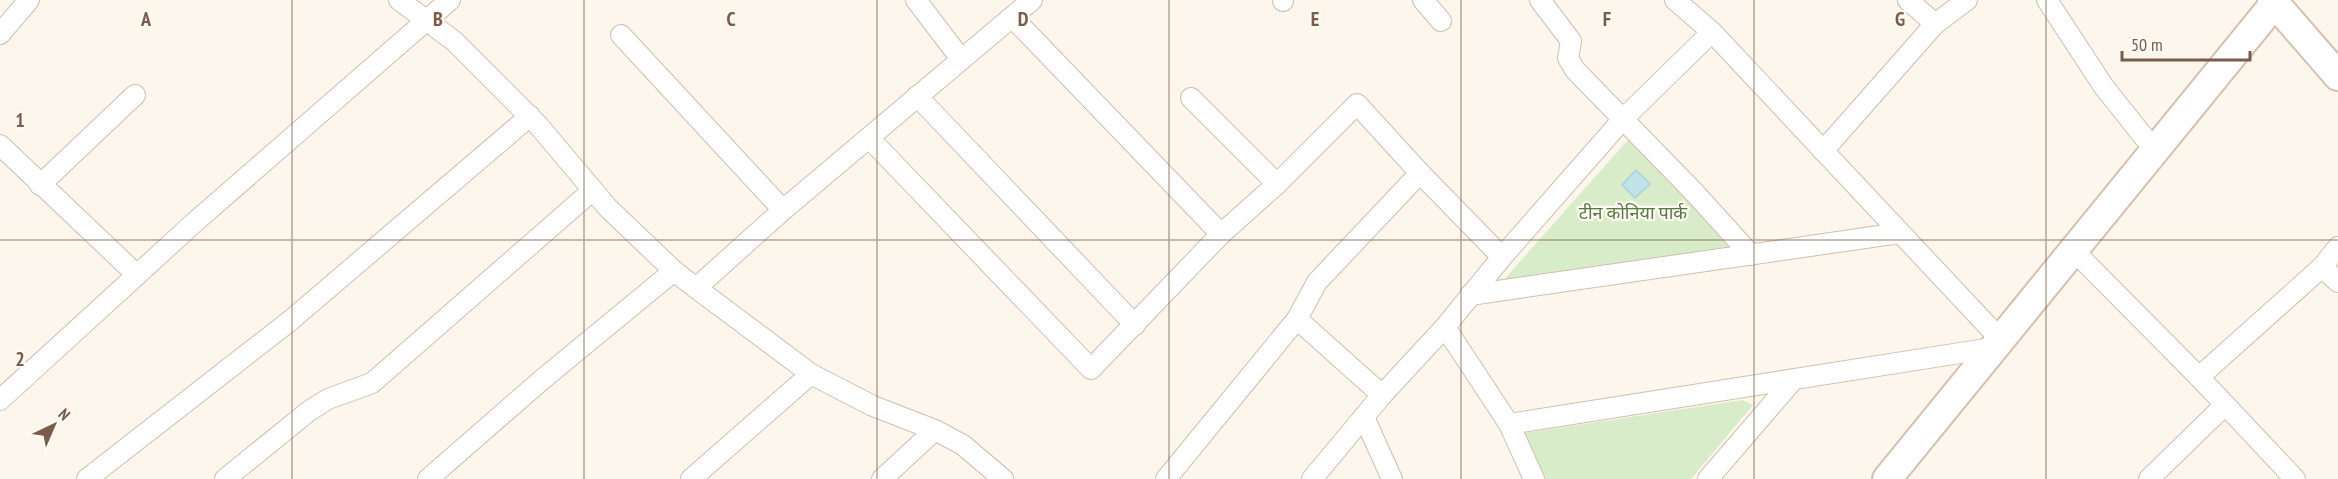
<svg xmlns="http://www.w3.org/2000/svg" width="2338" height="479" viewBox="0 0 2338 479" font-family="'PT Sans Narrow','Noto Sans Devanagari',sans-serif">
<style>
.green{fill:#d8ecc9}
.water{fill:#bfe3e8;stroke:#a5d3da;stroke-width:1.5}
.lines{fill:none;stroke-linecap:round;stroke-linejoin:round}
.street-casing{stroke:#d1beb0;stroke-width:22}
.secondary-casing{stroke:#d6c0b0;stroke-width:32}
.street{stroke:#fff;stroke-width:20}
.secondary{stroke:#fff;stroke-width:28}
.grid{fill:none;stroke:#7a5c4d;stroke-width:1.5;stroke-opacity:0.55}
.labels{text-anchor:middle;dominant-baseline:central;stroke-width:4.5;stroke-linejoin:round;paint-order:stroke}
.park-label{font-size:18px;fill:#537a41;stroke:#fffaf3}
.grid-label{font-size:20px;text-anchor:middle;font-weight:bold;fill:#7a5c4d;stroke:#fffaf3;stroke-width:4.5;stroke-linejoin:round;paint-order:stroke}
</style>
<rect width="100%" height="100%" fill="#fdf6ec"/>
<g class="green">
<polygon points="1633,134 1733,246 1504,287 1501,283"/>
<polygon points="1743,400 1753,405 1691,479 1546,479 1524,433"/>
</g>
<polygon class="water" points="1636,170 1650,184 1635,198 1622,185"/>
<g class="lines">
<g class="street-casing">
<g id="street">
<polyline points="399,0 454,41 538,125 608,208 674,271 696,288 811,374 873,406 935,430 963,445 1003,479"/>
<polyline points="916,0 961,59"/>
<polyline points="1283,0 1283,1"/>
<polyline points="1423,0 1441,21"/>
<polyline points="1540,0 1571,41 1568,58 1575,70 1693,191 1751,255"/>
<polyline points="1675,0 1712,32 2000,339"/>
<polyline points="2047,0 2104,87 2155,151"/>
<polyline points="1012,17 1221,234 1277,184 1357,104 1420,173 1502,257"/>
<polyline points="1935,24 1967,0"/>
<polyline points="0,34 29,0"/>
<polyline points="621,35 783,210"/>
<polyline points="917,96 1135,325"/>
<polyline points="1191,98 1277,184"/>
<polyline points="869,138 1091,369 1221,234"/>
<polyline points="0,145 137,275"/>
<polyline points="1823,151 1935,24 1908,0"/>
<polyline points="40,185 135,95"/>
<polyline points="2074,251 2199,377 2295,479"/>
<polyline points="2322,267 2338,282"/>
<polyline points="696,288 783,210 1032,0"/>
<polyline points="1470,295 1900,233"/>
<polyline points="1297,319 1317,282 1420,173"/>
<polyline points="1445,327 1509,424 1992,348"/>
<polyline points="2199,377 2322,267 2338,247"/>
<polyline points="0,400 196,221 450,0"/>
<polyline points="1364,417 1392,479"/>
<polyline points="1509,424 1534,479"/>
<polyline points="87,479 291,320 530,116"/>
<polyline points="225,479 309,411 328,399 372,383 593,190"/>
<polyline points="428,479 544,378 674,271"/>
<polyline points="691,479 811,374"/>
<polyline points="882,479 935,430"/>
<polyline points="1166,479 1297,319 1382,395"/>
<polyline points="1312,479 1382,395 1445,327 1502,257 1623,119 1712,32"/>
<polyline points="1708,479 1794,379"/>
<polyline points="2149,479 2225,405"/>
</g>
</g>
<g class="secondary-casing">
<g id="secondary">
<polyline points="2272,0 2338,76"/>
<polyline points="1887,479 2275,3"/>
</g>
</g>
<use href="#street" class="street"/>
<use href="#secondary" class="secondary"/>
</g>
<path class="grid" d="M292 0V479M584 0V479M877 0V479M1169 0V479M1461 0V479M1754 0V479M2046 0V479M0 240H2338"/>
<g class="labels">
<g class="park-label">
<text x="1633" y="212">टीन कोनिया पार्क</text>
</g>
</g>
<g class="grid-label">
<text x="146" y="26">A</text>
<text x="438" y="26">B</text>
<text x="731" y="26">C</text>
<text x="1023" y="26">D</text>
<text x="1315" y="26">E</text>
<text x="1607" y="26">F</text>
<text x="1900" y="26">G</text>
<text x="20" y="127">1</text>
<text x="20" y="366">2</text>
</g>
<g transform="translate(54 425) rotate(44)" stroke="#fffaf3" stroke-width="4.5" paint-order="stroke">
<path d="M0-4.5L10 22L0 15L-10 22Z" fill="#7a5c4d"/>
<text y="-9" font-size="16" font-weight="bold" text-anchor="middle" fill="#7a5c4d">N</text>
</g>
<path d="M2122 51v9h128v-9" fill="none" stroke="#7a5c4d" stroke-width="3"/>
<text x="2131" y="51" font-size="18" fill="#7a5c4d" stroke="#fffaf3" stroke-width="4.5" paint-order="stroke">50 m</text>
</svg>
